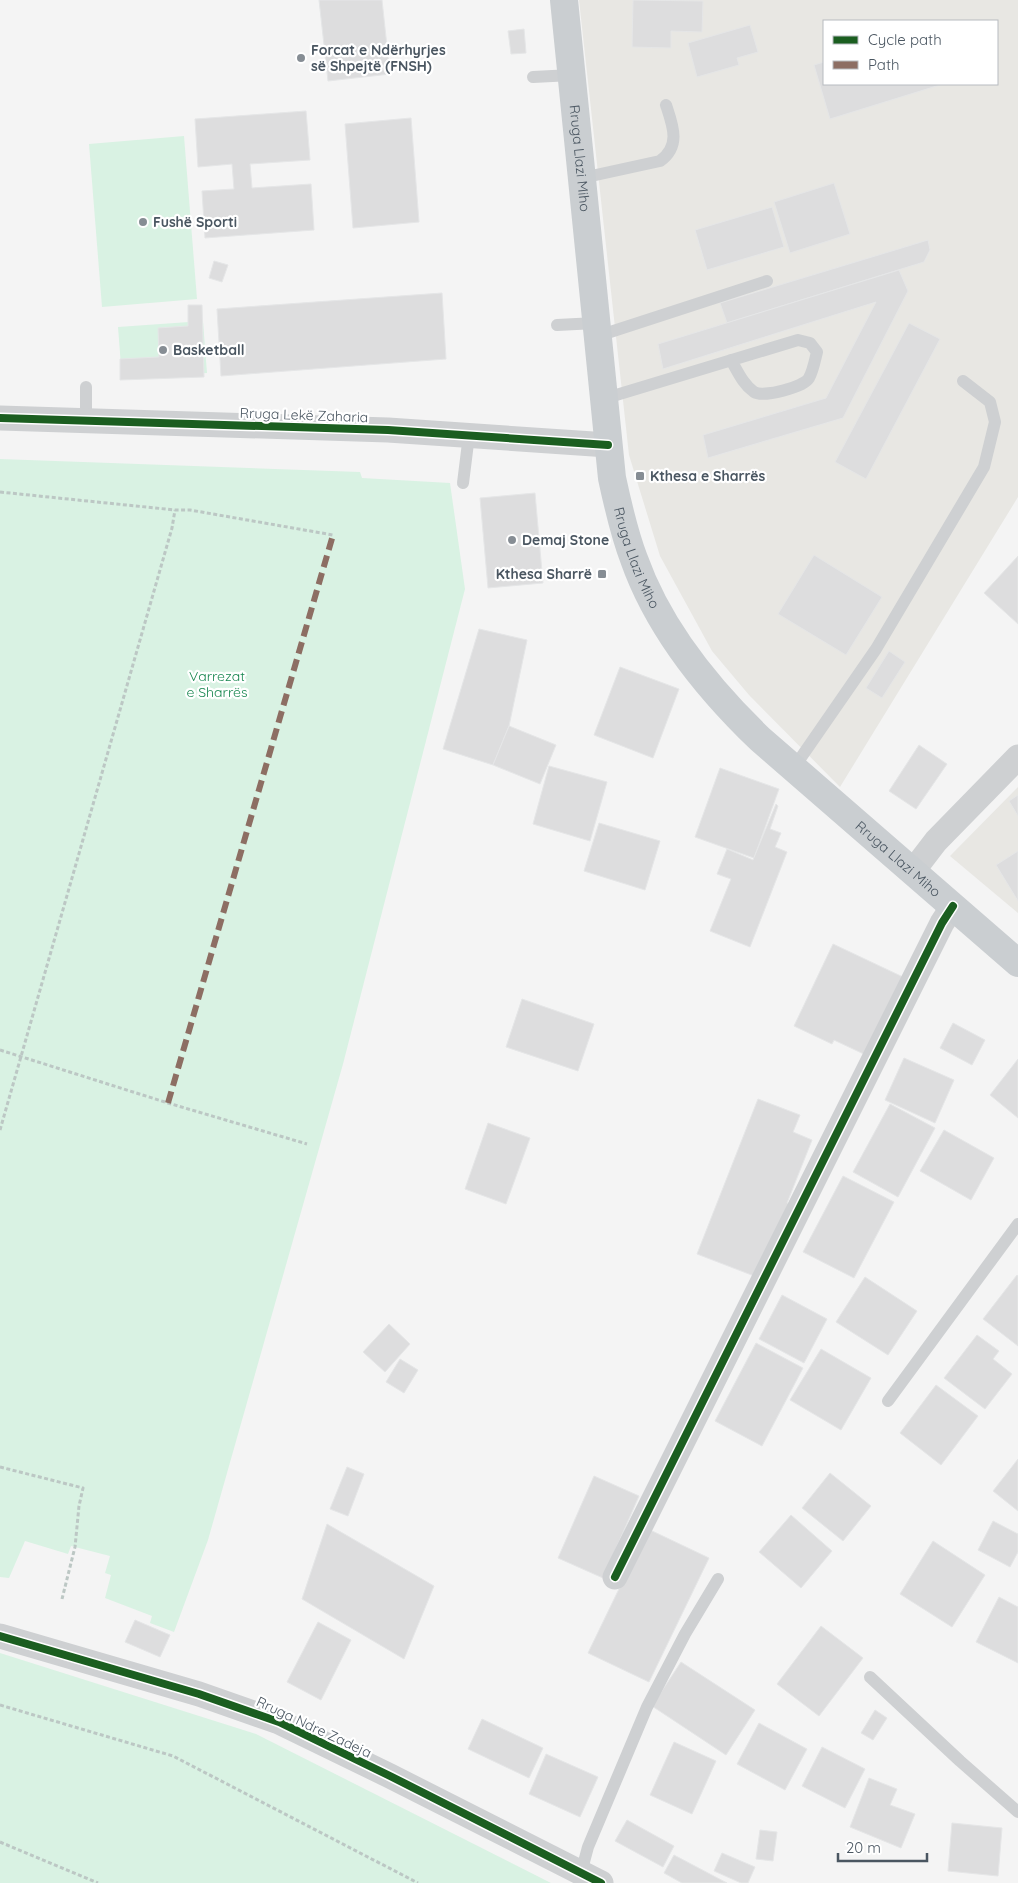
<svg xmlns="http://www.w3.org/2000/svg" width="1018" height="1883" viewBox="0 0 1018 1883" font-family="Quicksand,sans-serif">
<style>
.commercial{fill:#e8e7e3;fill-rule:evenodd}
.green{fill:#d9f2e3}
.building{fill:#ddddde;stroke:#e5e6e7}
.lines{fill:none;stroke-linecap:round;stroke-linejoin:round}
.path{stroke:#bcc7c4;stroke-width:3;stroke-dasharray:4 2.5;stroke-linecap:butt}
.lane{stroke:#ced0d2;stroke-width:12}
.street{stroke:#ced0d2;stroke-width:25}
.primary{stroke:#caced1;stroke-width:28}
.quiet{stroke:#8d6e63;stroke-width:6;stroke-dasharray:12 6;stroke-linecap:butt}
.cycleway-casing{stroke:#fff;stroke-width:11}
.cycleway{stroke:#1b5e20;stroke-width:8}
.poi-dot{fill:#868d94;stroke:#fff;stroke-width:2}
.labels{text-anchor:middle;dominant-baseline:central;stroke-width:4.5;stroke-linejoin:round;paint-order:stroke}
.poi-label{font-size:14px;font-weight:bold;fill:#4a5661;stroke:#fff;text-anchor:start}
.street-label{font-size:14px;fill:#4a5661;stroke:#fff}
.park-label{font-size:14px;fill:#17864f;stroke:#fff}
</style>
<rect width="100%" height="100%" fill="#f4f4f4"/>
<g class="commercial">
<path d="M579 0H1018V497L840 787 749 695 712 651 660 556 629 455ZM824 21H997V84H824Z"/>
<polygon points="1018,787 1018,913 950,856"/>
</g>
<g class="green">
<polygon points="184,136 197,299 102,307 89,144"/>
<polygon points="203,321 207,373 122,379 118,327"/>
<polygon points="0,459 360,472 362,478 450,483 465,589 343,1064 208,1540 174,1632 150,1623 152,1616 105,1598 111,1575 105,1573 110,1556 71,1546 68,1554 25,1541 9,1578 0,1577"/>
<polygon points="0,1653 256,1734 551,1883 0,1883"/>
</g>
<g class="building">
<polygon points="319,0 382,0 390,74 328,81"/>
<polygon points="633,0 703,1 702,32 671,31 671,48 632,47"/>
<polygon points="750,25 758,52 737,58 739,65 697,77 688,43"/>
<polygon points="524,29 526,53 511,54 508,31"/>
<polygon points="824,62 824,84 943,84 830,119 814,65"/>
<polygon points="306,111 310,160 250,164 252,188 311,184 314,230 205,238 202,191 234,189 232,164 198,167 195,119"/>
<polygon points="411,118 419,222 353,228 345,124"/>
<polygon points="834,183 850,234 790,253 774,202"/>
<polygon points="772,207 784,247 707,270 695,230"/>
<polygon points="928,240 930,250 924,262 727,323 720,303"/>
<polygon points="214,261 228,265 222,282 209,278"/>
<polygon points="899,270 908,291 843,418 708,458 703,435 826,398 876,302 663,369 658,344"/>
<polygon points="442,293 446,359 221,376 217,309"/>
<polygon points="188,305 202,305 204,377 120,380 120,359 159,357 158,328 188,326"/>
<polygon points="909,323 940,339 866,479 835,462"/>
<polygon points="535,493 543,583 488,588 480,498"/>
<polygon points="814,555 882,597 846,655 778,614"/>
<polygon points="1018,556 1018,624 984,593"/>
<polygon points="479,629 527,640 509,726 493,765 443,749"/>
<polygon points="889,651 905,662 882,698 866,688"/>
<polygon points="620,667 679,689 653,758 594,735"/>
<polygon points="509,726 556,745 540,784 493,765"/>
<polygon points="919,745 947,764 916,809 889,791"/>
<polygon points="549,766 607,782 590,841 533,824"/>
<polygon points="720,768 779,789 754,858 695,837"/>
<polygon points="1018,795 1018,816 1009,801"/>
<polygon points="776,804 778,806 770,829 781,833 775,847 787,852 750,947 710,931 731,879 717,874 727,849 753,860"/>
<polygon points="599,823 660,841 645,890 584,871"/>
<polygon points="1018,851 1018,901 996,865"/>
<polygon points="833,944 905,978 868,1056 834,1040 832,1044 794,1026"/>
<polygon points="522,999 594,1024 578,1071 506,1047"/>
<polygon points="953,1023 985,1040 972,1065 940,1048"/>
<polygon points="904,1058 954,1080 935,1123 885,1100"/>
<polygon points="1018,1059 1018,1118 990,1095"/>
<polygon points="758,1099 800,1115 793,1132 812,1140 787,1203 791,1205 762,1279 697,1254"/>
<polygon points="890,1104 935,1128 898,1197 853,1172"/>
<polygon points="488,1123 530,1138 506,1204 465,1189"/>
<polygon points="944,1130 994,1158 971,1200 920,1171"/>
<polygon points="843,1176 894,1202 854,1278 803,1252"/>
<polygon points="1017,1275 1018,1276 1018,1346 983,1319"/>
<polygon points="865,1277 917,1311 888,1355 836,1322"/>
<polygon points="782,1295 827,1319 804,1363 759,1339"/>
<polygon points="389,1324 410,1344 385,1372 363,1352"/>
<polygon points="977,1335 999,1351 993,1359 1012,1374 985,1409 944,1378"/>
<polygon points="756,1343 803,1368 762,1446 715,1421"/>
<polygon points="821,1349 871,1378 841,1430 790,1400"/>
<polygon points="400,1359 418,1370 404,1393 386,1382"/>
<polygon points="936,1385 978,1416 941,1465 900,1433"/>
<polygon points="1018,1459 1018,1511 993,1491"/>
<polygon points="347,1467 364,1474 348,1516 330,1509"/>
<polygon points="830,1473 871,1506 843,1541 802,1508"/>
<polygon points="594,1476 639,1496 603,1578 558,1558"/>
<polygon points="791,1515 832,1551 801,1588 759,1552"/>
<polygon points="993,1521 1018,1534 1018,1552 1010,1567 978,1550"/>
<polygon points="327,1524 434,1586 404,1659 302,1599"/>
<polygon points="648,1529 709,1558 649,1682 588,1653"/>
<polygon points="933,1541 985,1575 952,1627 900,1594"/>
<polygon points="999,1597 1018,1607 1018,1663 976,1642"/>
<polygon points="135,1620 170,1635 160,1657 125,1642"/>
<polygon points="318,1622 351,1640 321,1700 287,1682"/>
<polygon points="821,1626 863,1658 819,1716 777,1684"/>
<polygon points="681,1662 755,1710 726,1755 652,1706"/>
<polygon points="875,1710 887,1718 873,1740 861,1733"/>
<polygon points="482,1719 543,1748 529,1778 468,1749"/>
<polygon points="759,1723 807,1749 785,1790 737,1764"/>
<polygon points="674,1742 716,1761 692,1814 650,1795"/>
<polygon points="822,1747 865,1769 845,1808 802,1786"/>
<polygon points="546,1754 598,1777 580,1817 529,1794"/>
<polygon points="869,1778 897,1789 890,1805 915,1814 901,1848 850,1827"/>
<polygon points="627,1820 674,1846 663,1867 615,1841"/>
<polygon points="952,1823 1002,1828 998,1876 948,1871"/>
<polygon points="760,1830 777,1832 773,1861 756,1859"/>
<polygon points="722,1853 755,1867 748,1883 741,1883 714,1871"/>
<polygon points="674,1855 727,1883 682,1883 664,1873"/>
</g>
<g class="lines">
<g class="path">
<polyline points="0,492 175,510 190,510 333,535"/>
<polyline points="0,1050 168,1103 307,1144"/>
<polyline points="0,1130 172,528 175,510"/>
<polyline points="0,1467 83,1488 79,1506 75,1547 62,1599"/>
<polyline points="0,1705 173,1756 418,1883"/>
<polyline points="0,1842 98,1883"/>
</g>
<g class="lane">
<polyline points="533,77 572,75"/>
<path d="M582 178 660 161C681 146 673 126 666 105"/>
<polyline points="557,325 596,323"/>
<polyline points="598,336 767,281"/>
<polyline points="86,387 86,420"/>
<path d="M603 399 798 340 810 343 817 352C815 360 813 371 809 378 804 387 763 398 754 392 743 384 738 372 731 360"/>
<polyline points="463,483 469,435"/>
<polyline points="793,769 876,649 984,467 995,422 990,402 963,381"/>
<polyline points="888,1401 1018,1224"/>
<polyline points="870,1677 960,1761 1018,1812"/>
<polyline points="581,1873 588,1847 647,1707 685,1634 718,1579"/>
</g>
<g class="street">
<polyline points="0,418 388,430 608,445"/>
<polyline points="913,871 936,841 1018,757"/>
<polyline points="615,1577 942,923 953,906"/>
<polyline points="0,1636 199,1694 279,1722 390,1776 601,1883"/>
</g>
<path class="primary" id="s1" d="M564 0 612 478C618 506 624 533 634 559 658 627 709 690 760 739L1018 963"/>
<polyline class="quiet" points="168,1103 333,535"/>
<g class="cycleway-casing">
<g id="cycleway">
<polyline points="0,418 388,430 608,445"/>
<polyline points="615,1577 942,923 953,906"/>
<polyline points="0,1636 199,1694 279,1722 390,1776 601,1883"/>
</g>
</g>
<use href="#cycleway" class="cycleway"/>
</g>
<g class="poi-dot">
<circle cx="301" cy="58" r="5"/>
<circle cx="143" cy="222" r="5"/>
<circle cx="163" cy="350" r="5"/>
<rect x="635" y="471" width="10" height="10" rx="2.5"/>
<circle cx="512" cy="540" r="5"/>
<rect x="597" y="569" width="10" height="10" rx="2.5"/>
</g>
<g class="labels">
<g class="poi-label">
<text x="311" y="50">Forcat e Ndërhyrjes<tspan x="311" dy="16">së Shpejtë (FNSH)</tspan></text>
<text x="153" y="222">Fushë Sporti</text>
<text x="173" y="350">Basketball</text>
<text x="650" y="476">Kthesa e Sharrës</text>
<text x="522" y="540">Demaj Stone</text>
<text x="592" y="574" text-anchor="end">Kthesa Sharrë</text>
</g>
<g class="street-label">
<text stroke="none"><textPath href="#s1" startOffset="159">Rruga Llazi Miho</textPath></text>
<text transform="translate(304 415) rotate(2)">Rruga Lekë Zaharia</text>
<text stroke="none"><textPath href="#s1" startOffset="564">Rruga Llazi Miho</textPath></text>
<text stroke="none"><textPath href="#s1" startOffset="969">Rruga Llazi Miho</textPath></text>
<text transform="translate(314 1727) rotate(25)">Rruga Ndre Zadeja</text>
</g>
<g class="park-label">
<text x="217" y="676">Varrezat<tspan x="217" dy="16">e Sharrës</tspan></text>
</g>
</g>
<rect x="823" y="20" width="175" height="65" fill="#ffffff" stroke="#b7bbc0"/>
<rect x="833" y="36" width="25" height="8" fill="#1b5e20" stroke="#b7bbc0"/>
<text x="868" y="45" font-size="15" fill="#4a5661">Cycle path</text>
<rect x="833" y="61" width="25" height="8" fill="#8d6e63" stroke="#b7bbc0"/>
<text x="868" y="70" font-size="15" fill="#4a5661">Path</text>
<path d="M838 1853v8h89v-8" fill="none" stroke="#4a5661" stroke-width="2.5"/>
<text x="846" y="1853" font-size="15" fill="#4a5661" stroke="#ffffff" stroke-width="4" paint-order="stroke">20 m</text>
</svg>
